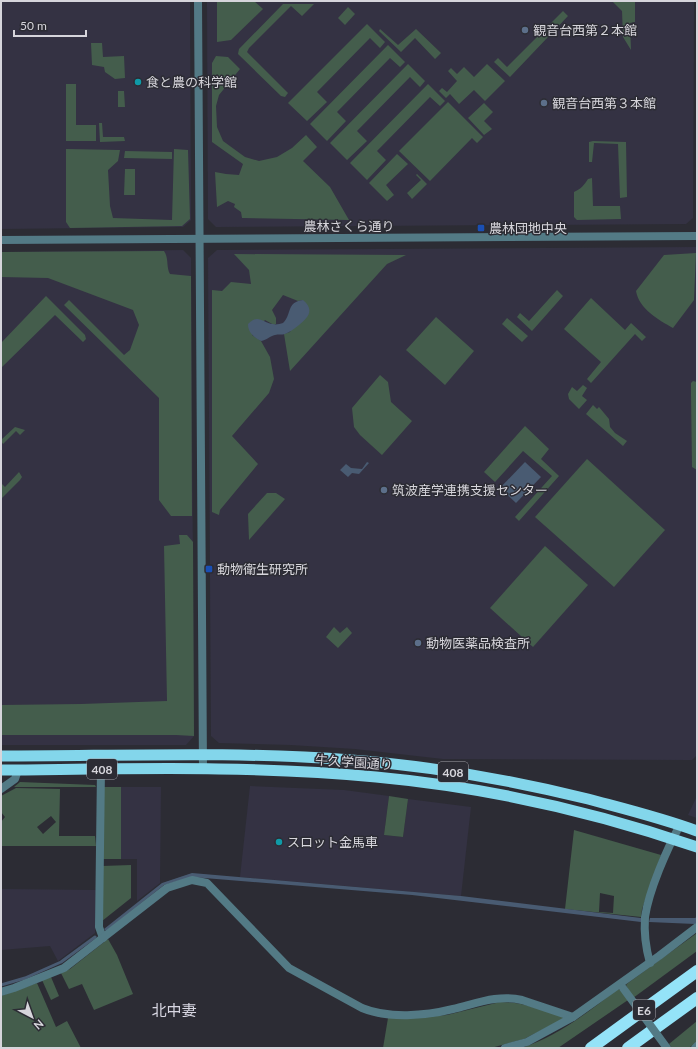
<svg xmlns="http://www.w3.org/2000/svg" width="698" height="1049" viewBox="0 0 698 1049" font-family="Lato,'Noto Sans JP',sans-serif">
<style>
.commercial{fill:#343243}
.green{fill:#445d4c;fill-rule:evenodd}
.water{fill:#495b72}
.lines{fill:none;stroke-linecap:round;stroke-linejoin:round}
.stream{stroke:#495b72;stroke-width:3}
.minor{stroke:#537a85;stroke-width:8}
.tertiary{stroke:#537a85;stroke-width:8}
.trunk{stroke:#83d6eb;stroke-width:11}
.motorway{stroke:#94e3f8;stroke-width:12}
.minor-bridge{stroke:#537a85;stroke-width:8}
.service-dot{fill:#5c6f8a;stroke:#2c2c34;stroke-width:1.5}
.culture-dot{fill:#0f9aa8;stroke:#2c2c34;stroke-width:1.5}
.transit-dot{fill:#1a4fb4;stroke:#2c2c34;stroke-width:1.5}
.labels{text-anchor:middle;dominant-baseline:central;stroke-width:3;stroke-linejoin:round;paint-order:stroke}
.shield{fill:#2c2c34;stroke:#a3a2a9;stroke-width:1}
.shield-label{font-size:12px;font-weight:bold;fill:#d6d5db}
.poi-label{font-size:13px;fill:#d6d5db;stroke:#2c2c34;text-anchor:start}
.street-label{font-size:13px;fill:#d6d5db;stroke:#2c2c34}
.quarter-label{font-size:15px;fill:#d7d6e1;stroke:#2c2c34}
</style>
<rect width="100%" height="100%" fill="#2c2c34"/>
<g class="commercial">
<polygon points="1,1 190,1 191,220 183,227 1,229"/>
<polygon points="207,1 694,1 693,218 686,224 216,227 208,219"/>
<polygon points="697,247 697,755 692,760 443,759 355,749 291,745 219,743 211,736 208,258 217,250"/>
<polygon points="183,250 191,258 194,736 186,745 1,745 1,252"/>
<polygon points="250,786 344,790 389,796 384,835 403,837 408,799 471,807 461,896 240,877"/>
<polygon points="121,787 161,787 160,883 137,901 137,859 121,859"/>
<polygon points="697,796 697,818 688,815"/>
<polygon points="1,889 96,890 95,933 58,961 50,946 1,950"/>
</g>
<g class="green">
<polygon points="217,1 254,1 263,9 231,40 217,42"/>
<polygon points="612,1 635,1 635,22 630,23 631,50 623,37 622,11"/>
<polygon points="283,4 314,4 302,16 291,6 249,48 247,52 288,93 285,97 281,96 238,54 239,49"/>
<polygon points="348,7 355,14 345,25 338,18"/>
<polygon points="563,11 568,16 510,77 494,62 498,58 507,67"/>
<polygon points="367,24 385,42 380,48 370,38 317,92 327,102 307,121 288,103"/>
<polygon points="380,29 398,45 416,29 441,53 435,59 415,38 401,52 379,31"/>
<polygon points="91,43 102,43 103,57 124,56 125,78 115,79 105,72 104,67 92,65"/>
<polygon points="388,45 405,62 400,67 390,58 337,112 346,121 327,141 310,124"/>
<polygon points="216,56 228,57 240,69 219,95 216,106 217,127 223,141 245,157 259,161 277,157 292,148 306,135 317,147 303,161 330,187 349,220 242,218 241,212 234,207 235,204 228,201 217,207 215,172 226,174 239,175 243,164 212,142 212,63"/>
<polygon points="408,64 425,81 420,87 410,77 357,131 367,141 347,160 330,143"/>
<polygon points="487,64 505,81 485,101 474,90 459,104 450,94 446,98 439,91 442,88 447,92 457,81 448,71 451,68 457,74 464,67 474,77"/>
<polygon points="66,84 76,84 76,125 96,125 96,141 66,141"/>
<polygon points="428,84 445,101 440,106 430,97 377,151 386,160 367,180 350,163"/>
<polygon points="118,91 124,91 125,107 118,107"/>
<polygon points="448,102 483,137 477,143 472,138 430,181 399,151"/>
<polygon points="484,103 493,112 484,121 492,129 484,135 468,118"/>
<polygon points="99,123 102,123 103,137 124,137 125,141 100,142"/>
<polygon points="593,141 626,142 627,197 620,198 618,144 594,143 592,162 589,162 589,142"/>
<polygon points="66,149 120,150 118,161 108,170 110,206 113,218 172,220 174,149 188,150 190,219 182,226 70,228 66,222"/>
<polygon points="125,151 172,152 172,159 124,158"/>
<polygon points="397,154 408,164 386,185 394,195 387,201 369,183"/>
<polygon points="125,169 135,169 135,195 124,195"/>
<polygon points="417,174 427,184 412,199 407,193 421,180 416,175"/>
<path d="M592 178 593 206H620L621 219 577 220 574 217V192C581 189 584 185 588 179Z"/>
<path d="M164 251C169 258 166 267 170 274L191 276 192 516H171L159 500V398L64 305 69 300 124 355 130 350 139 325 133 310 48 278 1 277V252Z"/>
<path d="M696 253 694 300 673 328C659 320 639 309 636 291L664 255Z"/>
<polygon points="234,254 406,255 387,264 290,371 284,334 290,332 303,300 298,301 283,295 272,310 276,318 276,324 274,325 265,320 252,335 261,341 270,357 274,379 269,393 232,436 258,464 220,510 219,515 212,512 212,290 222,291 231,282 251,284 249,270"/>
<polygon points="557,290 563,296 532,331 517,317 520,313 529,321"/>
<polygon points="46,296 85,335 86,339 83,342 55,315 1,368 1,343"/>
<polygon points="591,298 625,330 631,323 646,337 642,341 635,334 591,383 587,379 601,362 564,329"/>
<polygon points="436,317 474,351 445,385 406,350"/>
<polygon points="507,318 528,336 522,342 502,324"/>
<polygon points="380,375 388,382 391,402 412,421 382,455 360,435 354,427 352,408"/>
<polygon points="693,381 697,382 697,470 692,467 691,394 691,383"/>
<polygon points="583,385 587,388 582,396 587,400 579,409 569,399 568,394 572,387 577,391"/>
<polygon points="593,405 597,409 599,407 609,419 610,427 615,433 627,441 623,446 586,414"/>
<polygon points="525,426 549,449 541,459 559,476 519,521 515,517 552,476 523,451 495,482 484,472"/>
<polygon points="15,427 25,430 20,435 16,431 3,444 1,441 2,439"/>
<polygon points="587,459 665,530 614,587 535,517"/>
<polygon points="19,472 22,477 20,480 1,499 1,483 5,487"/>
<polygon points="267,493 276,493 285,499 249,540 248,514"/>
<polygon points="179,535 187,535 193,542 194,736 176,735 1,735 1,705 81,704 167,701 164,546 180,544"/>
<polygon points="545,546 588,585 533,647 490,608"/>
<polygon points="334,627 340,633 347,627 352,633 338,648 326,637"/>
<polygon points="20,782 95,785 96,787 14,787"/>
<polygon points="103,787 121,787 121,859 102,859"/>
<path d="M16 788 60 789 59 836H95L96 846H1V822L5 817 1 812V796ZM51 816 56 822 43 834 37 827Z"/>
<polygon points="389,796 408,799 403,837 384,835"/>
<path d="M574 830 661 855 642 909 641 917 565 909ZM600 893 614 896 613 913 599 912Z"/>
<polygon points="131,865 131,898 102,921 102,866"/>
<polygon points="697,933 697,951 633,998 626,985 628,983"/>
<polygon points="108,939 117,955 133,994 94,1010 82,984 69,989 61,973 70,969"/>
<polygon points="51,977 59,996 51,1000 42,980"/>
<polygon points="37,983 56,1027 67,1021 81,1048 1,1048 1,996"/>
<path d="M618 989 622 991 628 1000 558 1048H521C557 1037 588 1012 618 989Z"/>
<path d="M500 1002C522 1002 542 1010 563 1017V1019L524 1039 491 1048H383L388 1018 427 1017 447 1015Z"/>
<polygon points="697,1021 697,1041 689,1048 672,1048 669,1044"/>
</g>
<g class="water">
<path d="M303 300C315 310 308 318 299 325 294 329 290 332 285 334 282 335 278 334 275 335 270 336 267 340 261 341 254 337 248 333 248 324 258 313 263 323 273 324 275 325 280 324 283 323 292 315 286 302 303 300Z"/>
<polygon points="367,462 369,463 359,474 352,473 348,477 340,470 346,464 351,468 362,469"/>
<polygon points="525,462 541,477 516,503 500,488"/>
<polygon points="192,873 461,896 641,918 641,922 412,895 192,877 164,885 106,931 104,929 162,883"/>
<polygon points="697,917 697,922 695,924 649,922 650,918 695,918"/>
</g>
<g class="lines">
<polyline class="stream" points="1,985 25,978 61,962 95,937"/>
<g class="minor">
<polyline points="101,769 99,927 103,938"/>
<polyline points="1,789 15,779 18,770"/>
<path d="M650 963C646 949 644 931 645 917 649 890 667 849 680 825"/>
<path d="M1 992 14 988 64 968 167 888 192 880 207 883 289 968 362 1008C389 1019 425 1016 453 1009 475 1004 498 994 522 1000L573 1017"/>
<polyline points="505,1048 527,1042 573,1017 659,956 697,927"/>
<polyline points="695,1048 697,1046"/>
</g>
<g class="tertiary">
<polyline points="198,1 203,769"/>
<polyline points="1,240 697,236"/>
</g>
<g class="trunk">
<path d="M1 756C118 756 235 751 351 760 431 766 511 780 588 799 625 809 662 818 697 831"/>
<path d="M1 770C126 769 252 765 376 777 484 787 595 812 697 847"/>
</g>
<g class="motorway">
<polyline points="591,1048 697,971"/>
<polyline points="628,1048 697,998"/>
</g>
<polyline class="minor-bridge" points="623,988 667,1048"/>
</g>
<g class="service-dot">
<circle cx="525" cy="30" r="4"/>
<circle cx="544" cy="103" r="4"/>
<circle cx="384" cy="490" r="4"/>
<circle cx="418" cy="643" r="4"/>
</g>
<g class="culture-dot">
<circle cx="138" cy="82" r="4"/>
<circle cx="279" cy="842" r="4"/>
</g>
<g class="transit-dot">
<rect x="477" y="224" width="8" height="8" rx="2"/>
<rect x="205" y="565" width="8" height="8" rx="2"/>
</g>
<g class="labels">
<g class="shield">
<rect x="87" y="759" width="30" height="20" rx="3"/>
<rect x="438" y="762" width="30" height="20" rx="3"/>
<rect x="633" y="1000" width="22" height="20" rx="3"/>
</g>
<g class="shield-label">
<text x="102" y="769">408</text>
<text x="453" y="772">408</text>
<text x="644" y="1010">E6</text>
</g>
<g class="poi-label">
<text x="533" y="30">観音台西第２本館</text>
<text x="146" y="82">食と農の科学館</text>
<text x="552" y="103">観音台西第３本館</text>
<text x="489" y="228">農林団地中央</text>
<text x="392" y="490">筑波産学連携支援センター</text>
<text x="217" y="569">動物衛生研究所</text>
<text x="426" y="643">動物医薬品検査所</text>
<text x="287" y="842">スロット金馬車</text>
</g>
<g class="street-label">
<text x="349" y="226">農林さくら通り</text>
<text transform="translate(354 762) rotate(4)">牛久学園通り</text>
</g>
<g class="quarter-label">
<text x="174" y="1010">北中妻</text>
</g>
</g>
<rect width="698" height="1049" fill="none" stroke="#d6d5db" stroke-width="4"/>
<g transform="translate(32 1017) rotate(139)" stroke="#2c2c34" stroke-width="3" paint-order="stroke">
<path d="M0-3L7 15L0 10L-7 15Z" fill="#d6d5db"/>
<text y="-6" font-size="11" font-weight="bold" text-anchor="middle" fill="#d6d5db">N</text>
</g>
<path d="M14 30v6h72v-6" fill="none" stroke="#d6d5db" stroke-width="2"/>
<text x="20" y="30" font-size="12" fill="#d6d5db" stroke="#2c2c34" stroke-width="3" paint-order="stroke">50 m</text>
</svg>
